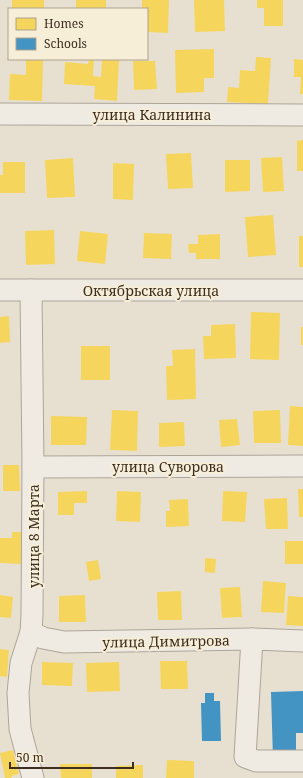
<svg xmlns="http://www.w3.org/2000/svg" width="303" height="778" viewBox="0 0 303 778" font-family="'Noto Serif',serif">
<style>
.homes{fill:#f6d55c}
.schools{fill:#4393c3}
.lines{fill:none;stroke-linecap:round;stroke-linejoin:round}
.minor-casing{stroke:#ada599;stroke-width:23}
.minor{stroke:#efebe3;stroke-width:21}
.labels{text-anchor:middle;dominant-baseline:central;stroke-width:4;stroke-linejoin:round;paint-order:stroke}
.street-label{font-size:14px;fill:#3d2e20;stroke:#f7eed8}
</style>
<rect width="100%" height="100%" fill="#e7e0d1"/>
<g class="homes">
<rect x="12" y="0" width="32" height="9"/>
<rect x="76" y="0" width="30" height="9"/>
<polygon points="142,0 169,0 168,33 147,32 147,9 142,9"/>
<polygon points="194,0 224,0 225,31 195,32"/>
<polygon points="257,0 283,0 283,26 264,26 264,8 257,8"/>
<polygon points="214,49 214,78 204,78 204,92 176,93 175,50"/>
<polygon points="256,57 271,58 268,104 227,102 228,87 239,88 240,70 255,71"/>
<polygon points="26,59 43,59 42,101 9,100 10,74 26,75"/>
<polygon points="89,59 94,59 93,76 101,77 102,59 119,59 117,101 94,99 95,86 64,84 65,62 88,64"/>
<polygon points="294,59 303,60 303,94 300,94 301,77 294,77"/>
<polygon points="133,61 155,61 157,89 134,90"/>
<polygon points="303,140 303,171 297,171 297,141"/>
<polygon points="191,153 193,188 168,189 166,154"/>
<polygon points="282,157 284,191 263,192 261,158"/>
<polygon points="73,158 75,197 47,198 45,160"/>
<polygon points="225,160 250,160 250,191 225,192"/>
<polygon points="3,162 25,162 25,193 0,193 0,175 3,175"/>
<polygon points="113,163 134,164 133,200 113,199"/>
<polygon points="273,215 276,255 248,257 245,217"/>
<polygon points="54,230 55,264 26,265 25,231"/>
<polygon points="80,231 108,234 105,264 77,261"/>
<polygon points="144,233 172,234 171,259 143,258"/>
<polygon points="220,234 220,259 196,259 196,253 189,253 188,244 198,244 198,235"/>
<rect x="299" y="236" width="4" height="31"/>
<polygon points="251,312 280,313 279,360 250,359"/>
<polygon points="9,316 10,342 0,343 0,317"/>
<polygon points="235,324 236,358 204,359 203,336 211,336 211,325"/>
<rect x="301" y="327" width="2" height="18"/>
<rect x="81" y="346" width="29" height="34"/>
<polygon points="195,349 196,399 167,400 166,366 173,366 172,350"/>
<polygon points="290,406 303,407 303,446 288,445"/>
<polygon points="112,410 138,411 137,451 110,450"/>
<polygon points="280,410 281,443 254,443 253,411"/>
<polygon points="51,416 87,417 86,445 51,445"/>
<polygon points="237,419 240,445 221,447 219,420"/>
<polygon points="184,422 185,446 159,447 159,423"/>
<polygon points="3,465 19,465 20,491 3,491"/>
<polygon points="298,489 303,489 303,517 299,517"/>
<polygon points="87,491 87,503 74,503 74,515 58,515 58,492"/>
<polygon points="117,491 141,492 140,522 116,521"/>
<polygon points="223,491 247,492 245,522 222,521"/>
<polygon points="287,498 288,529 266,529 264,499"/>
<polygon points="188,499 189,526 166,527 166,511 170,511 169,500"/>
<polygon points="12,532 22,532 21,564 0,563 0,538 12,538"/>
<rect x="285" y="541" width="18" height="23"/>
<polygon points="205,558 216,559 215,573 205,572"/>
<polygon points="98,560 101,579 89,581 86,562"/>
<polygon points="263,581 286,583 284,613 261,612"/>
<polygon points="240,587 242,617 222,618 220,588"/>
<polygon points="181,591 182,620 158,620 157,592"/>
<polygon points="0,595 13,597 11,618 0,617"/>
<polygon points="85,595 86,622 59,622 59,596"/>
<polygon points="288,596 303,597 303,626 286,625"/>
<polygon points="0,649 9,650 7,677 0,676"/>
<polygon points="160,661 187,661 188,689 161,689"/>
<polygon points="42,662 73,663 72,686 42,685"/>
<polygon points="119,662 120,691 87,692 86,663"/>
<polygon points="13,750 19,774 11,776 12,778 5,778 0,753"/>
<polygon points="167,760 194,761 194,778 166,778"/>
<polygon points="60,764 92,764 92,778 61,778"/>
<polygon points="143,765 143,778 116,778 116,766"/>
</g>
<g class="schools">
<polygon points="303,691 303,733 296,733 296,759 273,759 271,692"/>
<polygon points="205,693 214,693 214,701 220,701 221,741 202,741 201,703 205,703"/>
</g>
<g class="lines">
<g class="minor-casing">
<g id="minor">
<polyline points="0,114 303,115"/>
<polyline points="0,290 303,290"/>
<polyline points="31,290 33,467 32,615 31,632 21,663 18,693 20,729 33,778"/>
<polyline points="33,467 303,466"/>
<polyline points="31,632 43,638 64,642 252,639 303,641"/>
<polyline points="252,639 245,757 256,761 303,761"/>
</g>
</g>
<use href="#minor" class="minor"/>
</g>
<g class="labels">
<g class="street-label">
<text x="152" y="114">улица Калинина</text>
<text x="151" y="290">Октябрьская улица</text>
<text x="168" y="466">улица Суворова</text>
<text transform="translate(33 536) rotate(-90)">улица 8 Марта</text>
<text transform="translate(166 641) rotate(-1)">улица Димитрова</text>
</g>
</g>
<rect x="8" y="8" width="140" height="52" fill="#f7eed8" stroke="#ada18e"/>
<rect x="16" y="18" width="20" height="12" fill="#f6d55c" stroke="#ada18e"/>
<text x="44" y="28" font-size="12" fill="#3d2e20">Homes</text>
<rect x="16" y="38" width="20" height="12" fill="#4393c3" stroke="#ada18e"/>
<text x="44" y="48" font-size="12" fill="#3d2e20">Schools</text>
<path d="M10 762v6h123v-6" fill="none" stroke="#3d2e20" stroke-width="2"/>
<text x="16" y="762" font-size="12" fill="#3d2e20" stroke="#f7eed8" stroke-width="3" paint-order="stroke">50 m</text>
</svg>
